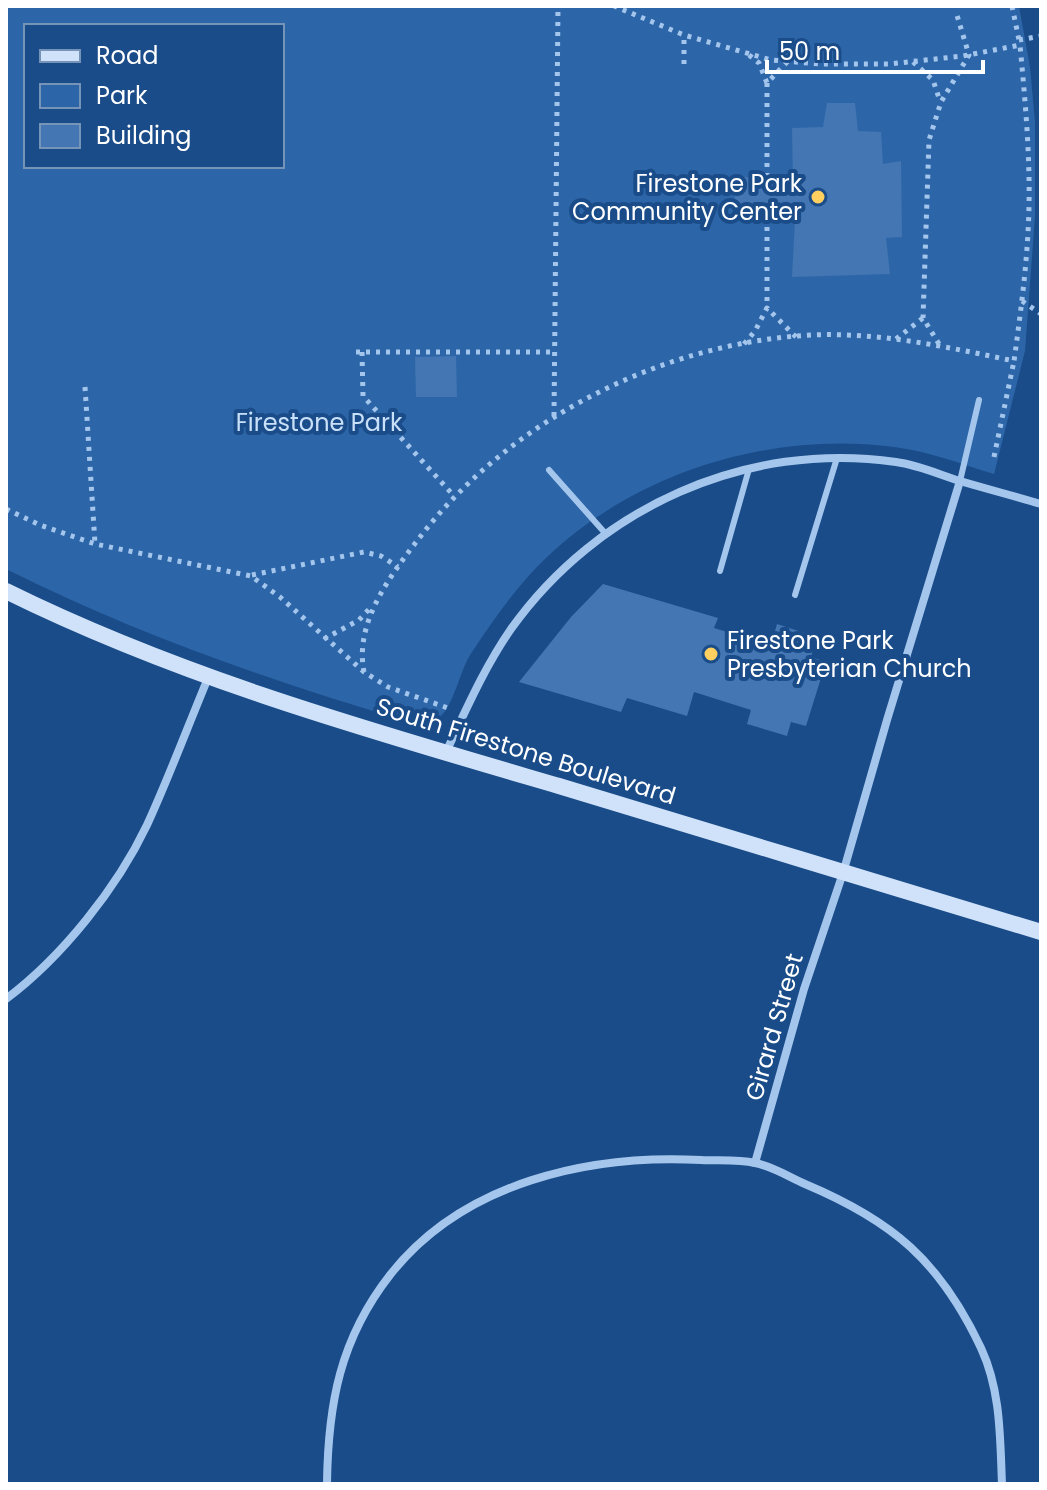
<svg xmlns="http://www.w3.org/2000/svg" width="1047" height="1490" viewBox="0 0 1047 1490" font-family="Poppins,sans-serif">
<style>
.green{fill:#2d66a8;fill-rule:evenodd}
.building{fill:#4376b2}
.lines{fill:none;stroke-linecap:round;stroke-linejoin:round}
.path{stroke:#a4c6ed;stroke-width:5;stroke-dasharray:4 6;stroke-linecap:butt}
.lane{stroke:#a4c6ed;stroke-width:6}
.street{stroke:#a4c6ed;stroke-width:8}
.secondary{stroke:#d0e2f9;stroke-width:16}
.poi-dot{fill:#ffcf60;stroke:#1a4c89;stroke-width:3}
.labels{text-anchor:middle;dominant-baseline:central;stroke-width:8;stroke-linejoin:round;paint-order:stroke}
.poi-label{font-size:24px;fill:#fff;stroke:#1a4c89;text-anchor:end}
.park-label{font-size:24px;fill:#c9e0f9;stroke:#1a4c89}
.street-label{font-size:24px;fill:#fff;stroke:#1a4c89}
</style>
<rect width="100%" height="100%" fill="#1a4c89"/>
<path class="green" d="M6 6H1019L1030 67 1035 122V216L1025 351 994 474C961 464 928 451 894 447 772 431 638 471 547 557 518 584 494 619 472 652 460 669 455 703 440 717 432 724 423 725 412 723 269 680 140 636 6 569ZM26 26H282V166H26Z"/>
<g class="building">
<polygon points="827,103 855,103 858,131 881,132 883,164 901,161 902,237 886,238 890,274 792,277 795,220 735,214 734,176 793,181 792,128 823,127"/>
<polygon points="456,356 457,397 416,397 415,357"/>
<polygon points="603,584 718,618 714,628 771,645 777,624 817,637 811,657 826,662 806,726 791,722 787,736 747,724 751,710 694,692 687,716 627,698 621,712 519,682 571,617"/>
</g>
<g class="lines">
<g class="path">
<polyline points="1012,6 1020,45"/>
<polyline points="1019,40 1041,36"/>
<polyline points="749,55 759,63 767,83 788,61"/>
<polyline points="913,62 933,80 940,101"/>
<polyline points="684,64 684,35"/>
<polyline points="767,83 767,179"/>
<polyline points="767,217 767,308"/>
<polyline points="1022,301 1041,314"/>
<polyline points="896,339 923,318"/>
<polyline points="744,344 755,331 767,308 796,337"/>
<polyline points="939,344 923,318 929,140 941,102 969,55 956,12"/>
<polyline points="356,352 555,352"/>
<polyline points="362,352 363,396 454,496"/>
<polyline points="85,387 95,544"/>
<polyline points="554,416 558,6"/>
<polyline points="994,457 1014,361"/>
<polyline points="6,509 40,525 95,544 251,576 280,597 364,672 388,687 448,708"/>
<polyline points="252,575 364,552 381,556 398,567"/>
<polyline points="324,639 359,620 372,606"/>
<path d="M364 672C354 622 391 575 420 537 511 419 662 343 811 335 880 332 947 347 1014 361 1021 310 1028 258 1029 206 1030 152 1025 99 1020 45L963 56 889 64H821L771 60 684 35 614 6"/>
</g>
<g class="lane">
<polyline points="549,470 605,533"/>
<polyline points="960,481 979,400"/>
<polyline points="720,571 749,469"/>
<polyline points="795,595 837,458"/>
</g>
<g class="street">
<path d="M446 752C466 710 484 668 511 629 597 508 747 440 896 462 918 465 938 474 960 481 987 489 1014 496 1041 504"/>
<path d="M6 999C62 957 117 888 147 825 169 777 188 726 208 678"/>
<polyline points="755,1163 804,989 843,873 887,720 960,481"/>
<path d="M327 1484C328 1404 340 1339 390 1275 463 1182 589 1154 701 1160 718 1161 738 1159 755 1163 772 1166 789 1177 805 1184 893 1221 940 1261 981 1348 1001 1391 1000 1438 1002 1484"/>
</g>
<path class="secondary" d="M6 591C182 678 371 731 559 786 720 834 880 884 1041 932"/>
</g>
<g class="poi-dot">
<circle cx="818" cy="197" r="8"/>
<circle cx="711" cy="654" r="8"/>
</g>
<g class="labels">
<g class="poi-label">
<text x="802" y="183">Firestone Park<tspan x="802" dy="28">Community Center</tspan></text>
<text x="727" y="640" text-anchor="start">Firestone Park<tspan x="727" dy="28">Presbyterian Church</tspan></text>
</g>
<g class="park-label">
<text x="319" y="422">Firestone Park</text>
</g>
<g class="street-label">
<text transform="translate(526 751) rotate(17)">South Firestone Boulevard</text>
<text transform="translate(774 1027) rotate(-74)">Girard Street</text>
</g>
</g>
<rect width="1047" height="1490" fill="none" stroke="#ffffff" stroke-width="16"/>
<rect x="24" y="24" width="260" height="144" fill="#1a4c89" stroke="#7694b8" stroke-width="2"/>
<rect x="40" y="50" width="40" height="12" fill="#d0e2f9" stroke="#7694b8" stroke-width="2"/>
<text x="96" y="64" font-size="24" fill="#ffffff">Road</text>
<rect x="40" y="84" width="40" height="24" fill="#2d66a8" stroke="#7694b8" stroke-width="2"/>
<text x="96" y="104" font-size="24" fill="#ffffff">Park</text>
<rect x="40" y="124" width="40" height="24" fill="#4376b2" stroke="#7694b8" stroke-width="2"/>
<text x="96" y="144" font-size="24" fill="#ffffff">Building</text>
<path d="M767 60v12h216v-12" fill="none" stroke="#ffffff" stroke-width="4"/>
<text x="779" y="60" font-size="24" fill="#ffffff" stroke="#1a4c89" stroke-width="6" paint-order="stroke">50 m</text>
</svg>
